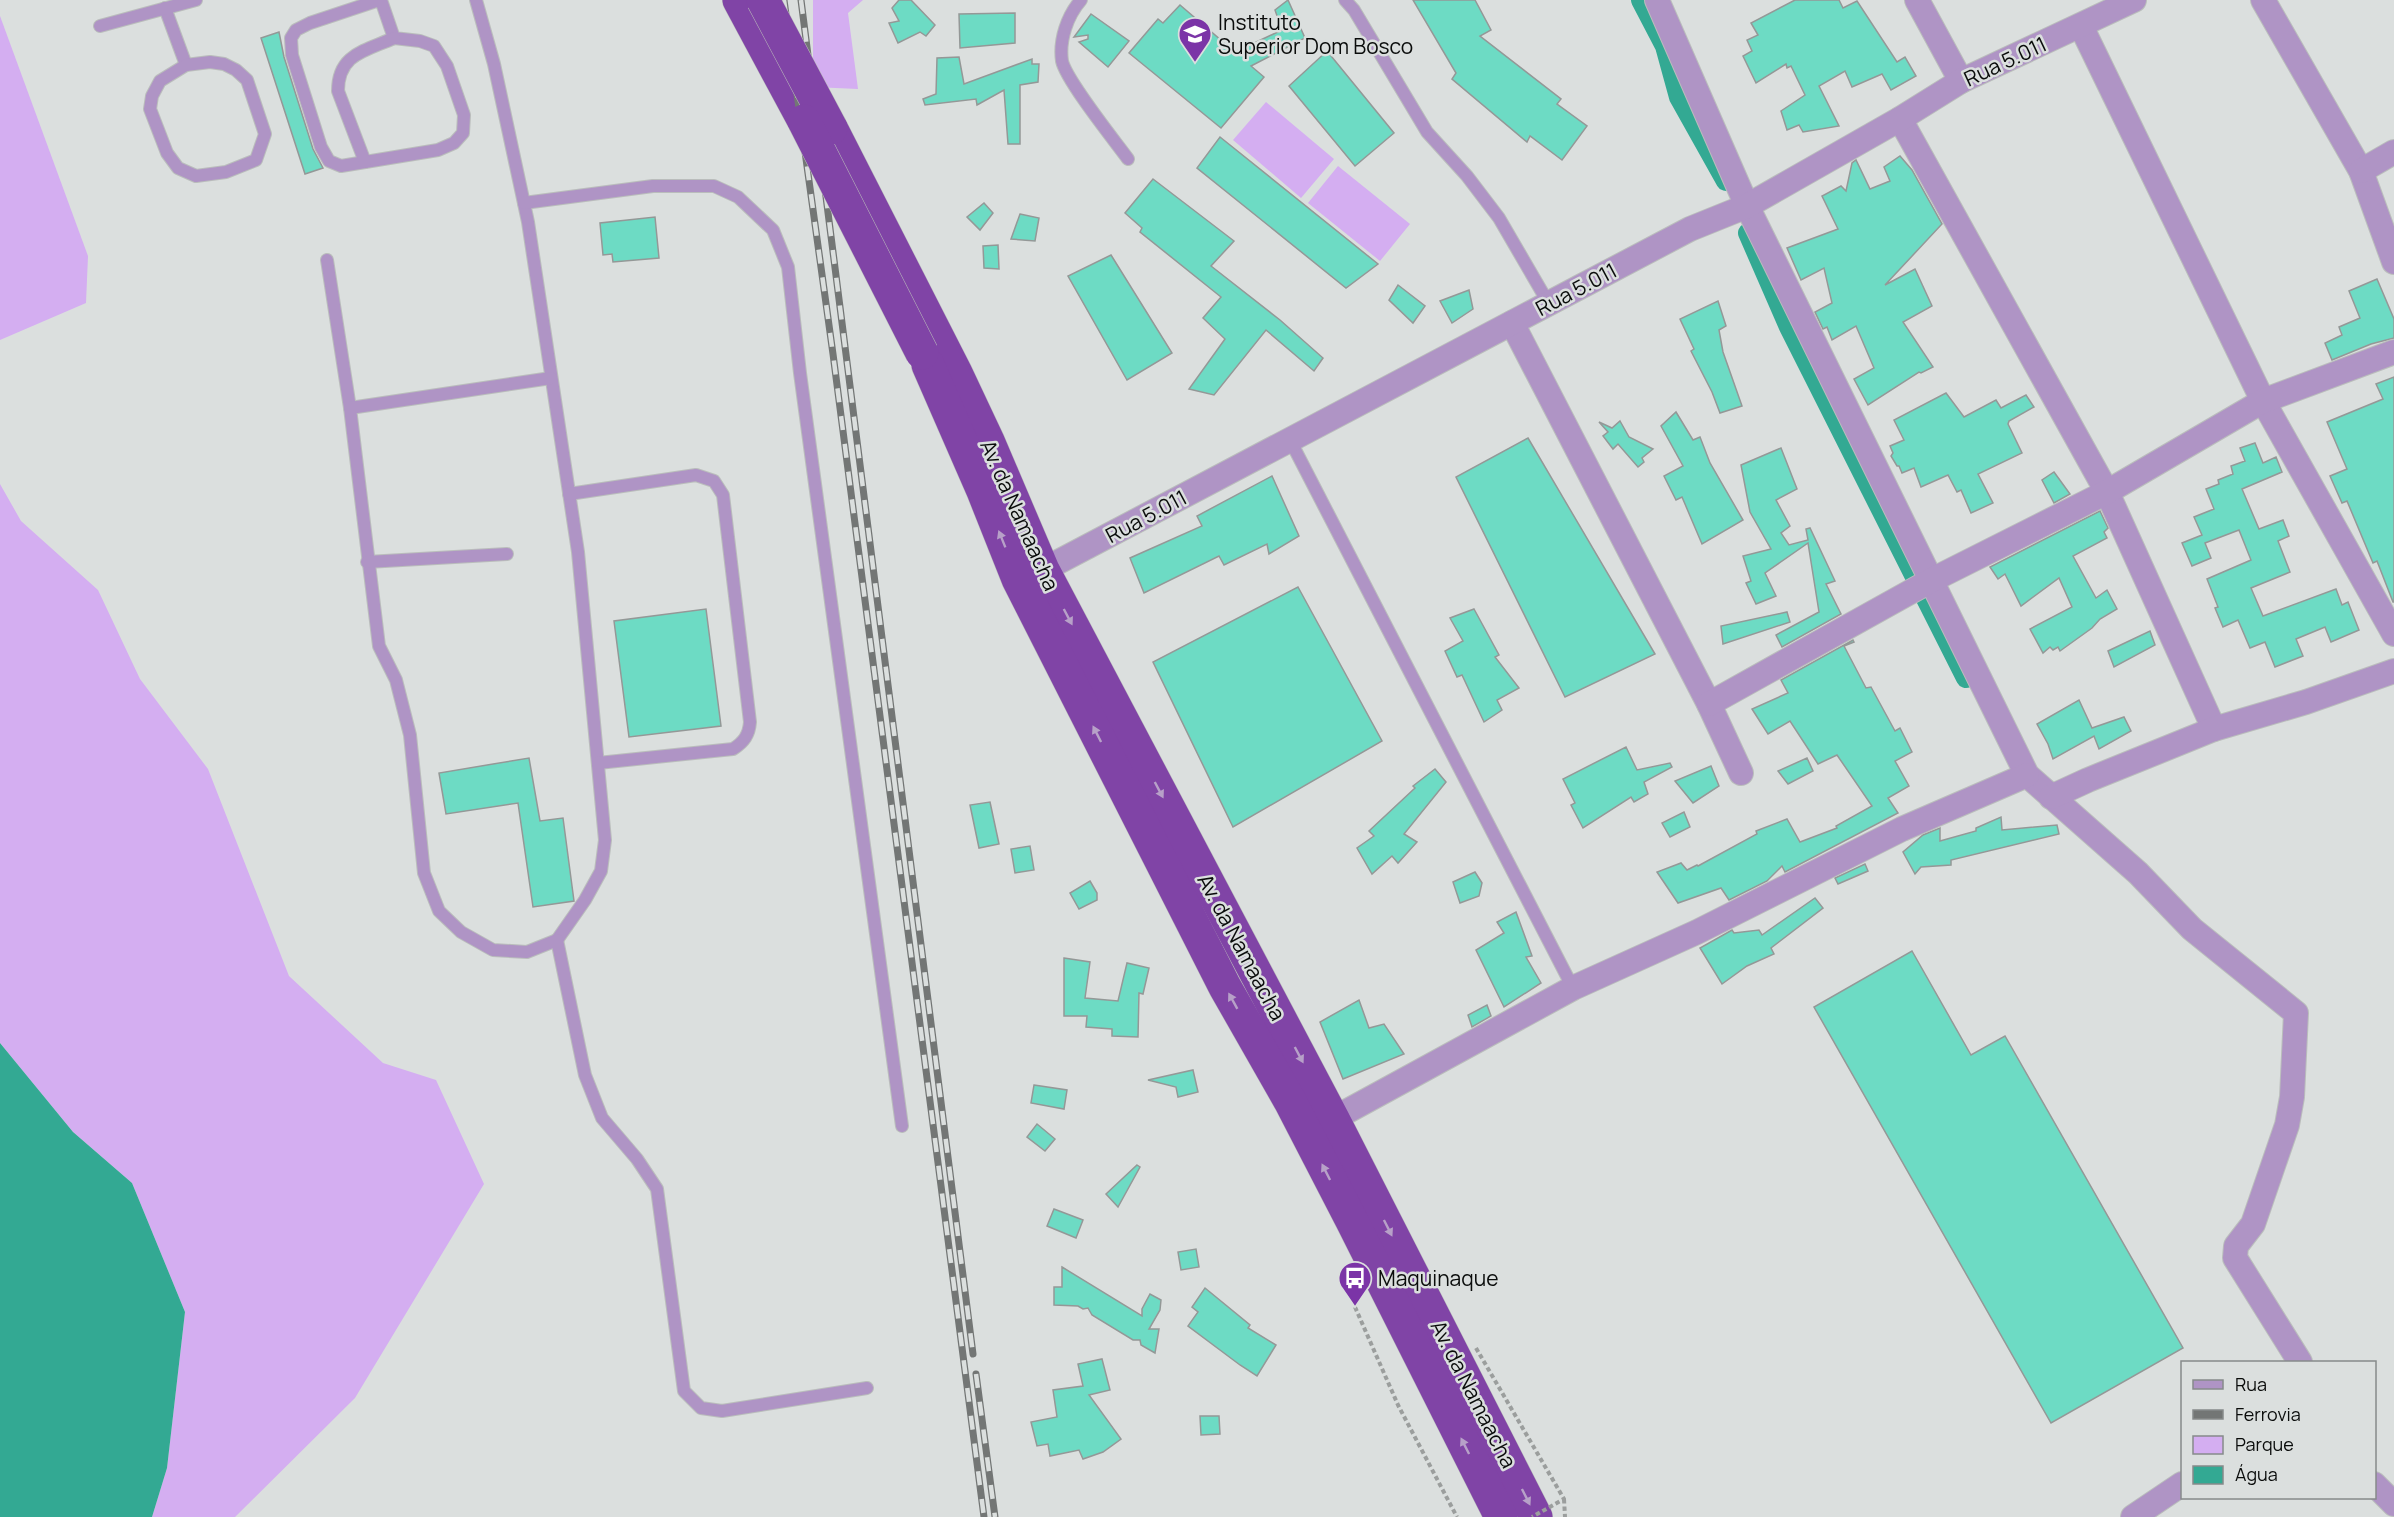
<svg xmlns="http://www.w3.org/2000/svg" width="2394" height="1517" viewBox="0 0 2394 1517" font-family="Manrope,sans-serif">
<style>
.green{fill:#d4aef1}
.water{fill:#33a993}
.lines{fill:none;stroke-linecap:round;stroke-linejoin:round}
.canal{stroke:#33a993;stroke-width:20}
.building{fill:#6ddbc4;stroke:#949897;stroke-width:1.5}
.service-casing{stroke:#babdbc;stroke-width:14}
.minor-casing{stroke:#babdbc;stroke-width:26}
.trunk-casing{stroke:#babdbc;stroke-width:34}
.path{stroke:#9b9e9d;stroke-width:4;stroke-dasharray:4.5 3;stroke-linecap:butt}
.service{stroke:#af94c5;stroke-width:12}
.minor{stroke:#af94c5;stroke-width:24}
.trunk{stroke:#8044a6;stroke-width:33}
.rail-casing{stroke:#737675;stroke-width:7}
.rail{stroke:#dbdfde;stroke-width:4.5;stroke-dasharray:14;stroke-linecap:butt}
.trunk-bridge-casing{stroke:#babdbc;stroke-width:34;stroke-linecap:butt}
.path-bridge{stroke:#9b9e9d;stroke-width:4;stroke-dasharray:4.5 3;stroke-linecap:butt}
.trunk-bridge{stroke:#8044a6;stroke-width:33}
.oneway{fill:#b7a1c8}
.labels{text-anchor:middle;dominant-baseline:central;stroke-width:5;stroke-linejoin:round;paint-order:stroke}
.poi-label{font-size:21px;fill:#0a0c0b;stroke:#dbdfde;text-anchor:start}
.street-label{font-size:21px;fill:#0a0c0b;stroke:#dbdfde}
</style>
<rect width="100%" height="100%" fill="#dbdfde"/>
<g class="green">
<polygon points="813,0 863,0 848,13 858,89 813,87"/>
<polygon points="0,16 88,256 86,303 0,340"/>
<polygon points="1266,102 1334,159 1301,198 1233,140"/>
<polygon points="1338,166 1410,224 1380,261 1308,203"/>
<polygon points="0,484 21,521 98,590 140,679 208,769 289,976 383,1063 436,1080 484,1184 355,1398 235,1517 152,1517 167,1468 185,1312 132,1183 73,1132 0,1043"/>
</g>
<polygon class="water" points="0,1043 73,1132 132,1183 185,1312 167,1468 152,1517 0,1517"/>
<g class="lines">
<g class="canal">
<polyline points="1641,0 1665,46 1679,97 1726,181"/>
<polyline points="1748,233 1789,327 1966,678"/>
</g>
</g>
<g class="building">
<polygon points="899,0 911,0 935,25 926,36 920,32 898,43 889,23 899,21 892,8"/>
<polygon points="1288,0 1305,38 1251,66 1264,77 1221,128 1129,53 1158,19 1163,23 1180,5 1235,52 1282,30 1275,10"/>
<polygon points="1413,0 1475,0 1491,30 1480,36 1561,99 1557,104 1587,126 1562,160 1530,136 1527,142 1452,79 1456,73"/>
<polygon points="1795,0 1839,0 1843,8 1857,1 1897,62 1905,57 1916,76 1891,90 1882,74 1852,87 1845,71 1819,86 1839,126 1803,132 1799,125 1787,130 1781,111 1805,95 1791,66 1787,68 1786,64 1756,83 1743,56 1752,51 1747,40 1758,35 1751,23"/>
<polygon points="1015,13 1015,43 960,48 959,14"/>
<polygon points="1091,14 1129,41 1108,67 1079,42 1088,39 1088,35 1074,37"/>
<polygon points="279,32 284,57 313,149 323,168 305,174 261,38"/>
<polygon points="1327,51 1394,133 1355,166 1289,86"/>
<polygon points="959,57 964,84 1032,59 1032,64 1039,64 1038,82 1020,85 1020,144 1008,144 1004,90 977,105 976,99 925,105 923,99 936,94 937,58"/>
<polygon points="1220,137 1378,264 1346,288 1197,168"/>
<polygon points="1900,156 1912,170 1942,224 1885,285 1915,269 1932,306 1903,322 1933,367 1921,373 1919,372 1868,405 1854,379 1874,368 1856,326 1832,340 1827,327 1823,329 1815,312 1832,303 1824,268 1801,280 1787,248 1838,229 1822,196 1841,186 1846,191 1852,163 1856,160 1870,189 1890,181 1884,167"/>
<polygon points="1153,179 1234,241 1211,266 1280,320 1323,358 1314,371 1266,330 1214,395 1189,389 1225,339 1203,318 1221,297 1140,232 1142,228 1125,213"/>
<polygon points="984,203 993,213 980,230 967,217"/>
<polygon points="1020,214 1039,218 1035,241 1011,239"/>
<polygon points="655,217 659,258 613,262 612,254 603,255 600,223"/>
<polygon points="998,245 999,269 984,268 983,246"/>
<polygon points="1111,255 1172,353 1127,380 1068,276"/>
<polygon points="2377,279 2394,319 2394,338 2371,344 2332,360 2325,343 2342,335 2339,327 2360,318 2349,291"/>
<polygon points="1398,285 1425,306 1413,323 1389,300"/>
<polygon points="1469,290 1473,309 1452,323 1440,301"/>
<polygon points="1718,301 1726,326 1719,330 1723,352 1742,406 1720,413 1712,392 1691,351 1694,349 1680,319"/>
<polygon points="2394,377 2394,602 2393,602 2377,561 2373,563 2347,501 2342,503 2330,476 2347,469 2327,422 2383,399 2376,384"/>
<polygon points="1946,393 1964,417 1996,400 2001,408 2026,395 2034,407 2009,421 2008,424 2022,453 1978,474 1993,503 1971,513 1961,490 1957,492 1948,475 1921,487 1914,468 1902,473 1899,466 1897,466 1891,456 1893,453 1890,446 1904,440 1894,420"/>
<polygon points="1676,412 1693,440 1700,437 1710,463 1743,520 1702,544 1682,497 1676,500 1664,476 1683,466 1661,426"/>
<polygon points="1620,421 1629,437 1653,449 1642,458 1644,462 1638,467 1618,444 1613,449 1603,436 1608,432 1599,422 1612,428"/>
<polygon points="1528,438 1655,654 1565,697 1456,477"/>
<polygon points="2255,443 2263,463 2276,457 2282,472 2242,489 2259,529 2283,520 2289,536 2278,541 2290,572 2251,588 2263,616 2336,589 2342,605 2348,602 2359,630 2331,642 2325,627 2296,639 2303,656 2275,667 2265,642 2250,648 2238,620 2223,627 2215,608 2218,607 2207,579 2251,560 2239,530 2205,543 2211,558 2192,566 2182,543 2202,535 2194,517 2214,509 2206,489 2219,484 2218,480 2233,474 2231,466 2245,461 2240,448"/>
<polygon points="1781,448 1797,489 1776,500 1790,526 1781,533 1789,545 1808,540 1806,529 1810,528 1835,581 1826,584 1841,614 1782,647 1776,635 1819,612 1808,543 1765,573 1776,596 1756,604 1746,583 1751,581 1743,556 1771,549 1750,512 1741,465"/>
<polygon points="2054,472 2070,494 2054,503 2042,480"/>
<polygon points="1272,476 1299,536 1269,554 1267,544 1224,565 1219,556 1144,593 1130,558 1202,526 1197,516"/>
<polygon points="2100,511 2108,528 2104,532 2107,538 2073,556 2096,598 2107,590 2117,609 2100,619 2092,628 2060,651 2058,647 2053,650 2050,647 2043,653 2030,629 2072,607 2059,578 2021,606 2005,574 1998,579 1990,567"/>
<polygon points="1298,587 1382,741 1233,827 1153,662"/>
<polygon points="706,609 721,726 629,737 614,621"/>
<polygon points="1474,609 1499,655 1495,657 1519,688 1497,700 1502,710 1484,722 1462,675 1457,677 1445,651 1463,641 1450,618"/>
<polygon points="1787,612 1790,622 1723,644 1721,626"/>
<polygon points="2150,631 2155,645 2114,667 2108,651"/>
<polygon points="1853,640 1854,642 1844,646 1866,688 1871,687 1895,731 1900,728 1912,752 1895,761 1909,786 1888,798 1898,813 1785,872 1782,866 1767,881 1729,900 1721,888 1678,903 1657,872 1681,863 1687,870 1697,865 1698,866 1757,834 1756,831 1787,819 1800,842 1837,828 1836,826 1872,806 1837,755 1818,764 1790,721 1768,734 1752,709 1788,693 1781,680"/>
<polygon points="2079,700 2092,728 2124,717 2131,731 2099,749 2094,736 2053,759 2048,744 2037,724"/>
<polygon points="1626,747 1637,770 1670,763 1672,767 1644,782 1648,794 1634,802 1631,797 1583,828 1571,805 1575,803 1563,779"/>
<polygon points="529,758 540,821 563,818 574,901 533,907 518,803 446,814 439,773"/>
<polygon points="1807,758 1813,771 1788,784 1778,771"/>
<polygon points="1711,766 1719,786 1693,803 1675,781"/>
<polygon points="1435,769 1446,782 1404,834 1417,842 1398,863 1392,856 1372,874 1357,848 1374,836 1369,831 1415,788 1413,786"/>
<polygon points="990,802 999,844 979,848 970,805"/>
<polygon points="1684,812 1690,827 1670,837 1662,823"/>
<polygon points="2001,817 2002,830 2057,825 2059,834 1951,860 1951,865 1921,867 1915,874 1903,852 1923,835 1940,828 1940,841 1976,831 1976,828"/>
<polygon points="1030,846 1034,870 1015,873 1011,849"/>
<polygon points="1865,864 1868,871 1838,884 1835,878"/>
<polygon points="1475,872 1482,883 1479,896 1460,903 1453,882"/>
<polygon points="1090,881 1097,893 1097,900 1079,909 1070,893"/>
<polygon points="1815,898 1823,908 1771,948 1774,954 1747,966 1722,984 1700,948 1732,930 1734,933 1759,930 1762,935"/>
<polygon points="1516,912 1532,956 1526,957 1541,983 1504,1007 1476,950 1504,933 1497,922"/>
<polygon points="1912,951 1971,1055 2005,1036 2183,1348 2051,1423 1814,1007"/>
<polygon points="1064,958 1090,962 1085,998 1118,1001 1127,963 1149,968 1143,994 1139,993 1138,1037 1112,1036 1112,1029 1086,1027 1087,1016 1064,1016"/>
<polygon points="1359,1000 1369,1028 1384,1024 1404,1054 1343,1079 1320,1022"/>
<polygon points="1487,1005 1491,1016 1472,1027 1468,1015"/>
<polygon points="1193,1070 1198,1092 1178,1097 1176,1087 1148,1080"/>
<polygon points="1034,1085 1067,1090 1064,1109 1031,1103"/>
<polygon points="1037,1124 1055,1139 1045,1151 1027,1137"/>
<polygon points="1137,1165 1140,1167 1118,1207 1106,1194"/>
<polygon points="1054,1209 1083,1220 1076,1238 1047,1226"/>
<polygon points="1196,1249 1199,1267 1181,1270 1178,1252"/>
<polygon points="1062,1267 1142,1316 1142,1309 1150,1294 1161,1300 1160,1310 1149,1329 1159,1329 1155,1353 1141,1345 1140,1340 1133,1340 1092,1315 1088,1308 1083,1309 1078,1306 1054,1305 1054,1287 1062,1287"/>
<polygon points="1205,1288 1250,1325 1248,1328 1276,1345 1257,1376 1240,1365 1188,1326 1198,1312 1192,1307"/>
<polygon points="1102,1359 1110,1390 1089,1395 1121,1439 1103,1452 1083,1459 1079,1450 1050,1456 1048,1444 1037,1446 1031,1422 1057,1417 1053,1390 1083,1386 1078,1364"/>
<polygon points="1200,1416 1219,1416 1220,1434 1201,1435"/>
</g>
<g class="lines">
<g class="service-casing">
<g id="service">
<polyline points="379,0 310,23 296,30 291,38 292,55 321,147 329,161 341,166 438,150 454,143 463,133 464,115 447,66 434,46 420,41 394,38 381,0"/>
<polyline points="476,0 494,64 528,222 578,552 605,840 601,871 585,900 557,940"/>
<path d="M1081 0C1067 16 1059 40 1062 61 1066 80 1114 140 1128 159"/>
<polyline points="1345,0 1354,10 1427,132 1467,176 1499,218 1549,304"/>
<polyline points="165,8 186,65"/>
<polyline points="100,26 196,0"/>
<polygon points="210,62 224,64 236,70 247,80 265,134 256,160 226,172 196,176 178,168 167,153 150,109 152,96 160,81 186,65"/>
<path d="M365 162 338 91C338 54 365 51 394 38"/>
<polyline points="524,203 653,186 714,186 738,197 773,230 788,267 800,373 902,1126"/>
<polyline points="327,260 350,408"/>
<polyline points="551,378 350,408 379,646 396,680 410,735 424,873 439,911 461,932 493,950 527,952 557,940 585,1075 602,1118 637,1159 657,1189 684,1391 701,1408 722,1411 867,1388"/>
<polyline points="1290,440 1573,988"/>
<path d="M569 494 696 475 714 481 723 495 750 722C749 735 744 742 733 749L598 763"/>
<polyline points="367,562 507,554"/>
</g>
</g>
<g class="minor-casing">
<g id="minor">
<polyline points="1657,0 1747,206 2027,775 2138,873 2192,929 2296,1013 2292,1097 2287,1125 2253,1224 2236,1246 2235,1258 2300,1362"/>
<polyline points="1917,0 1961,81"/>
<polyline points="2263,0 2361,171 2394,262"/>
<polyline points="2081,26 2263,401 2394,634"/>
<polyline points="1900,119 2107,492 2214,729"/>
<polyline points="2361,171 2394,152"/>
<polyline points="1512,323 1709,704 1741,773"/>
<polyline points="1029,575 1043,570 1690,229 1747,206 1900,119 1961,81 2134,0"/>
<polyline points="1709,704 1930,581 2107,492 2263,401 2394,352"/>
<polyline points="2051,797 2088,780 2214,729 2306,702 2394,671"/>
<polyline points="1333,1119 1573,988 1697,932 1902,829 2027,775"/>
<polyline points="2374,1484 2394,1504"/>
<polyline points="2133,1517 2182,1484"/>
</g>
</g>
<g class="trunk-casing">
<g id="trunk">
<polyline points="739,0 804,121"/>
<polyline points="831,128 956,373 988,441 1043,570 1333,1119 1536,1517"/>
<polyline points="928,365 983,491 1018,579 1225,987 1290,1101 1352,1221 1501,1517"/>
</g>
</g>
<g class="path">
<polyline points="1355,1307 1398,1405 1457,1517"/>
<polyline points="1564,1499 1565,1517"/>
</g>
<use href="#service" class="service"/>
<use href="#minor" class="minor"/>
<use href="#trunk" class="trunk"/>
<g class="rail-casing">
<g id="rail">
<polyline points="784,0 833,354 984,1517"/>
<polyline points="801,0 973,1354"/>
<polyline points="976,1374 995,1517"/>
</g>
</g>
<use href="#rail" class="rail"/>
<g class="trunk-bridge-casing">
<g id="trunk-bridge">
<polyline points="763,0 831,128"/>
<polyline points="804,121 922,353"/>
</g>
</g>
<polyline class="path-bridge" points="1476,1348 1564,1499 1532,1517"/>
<use href="#trunk-bridge" class="trunk-bridge"/>
</g>
<defs><path id="oneway-solid" d="M-6-.8H1V-3.2L6.5 0L1 3.2V.8H-6Z" transform="scale(1.5)"/></defs>
<g class="oneway">
<use href="#oneway-solid" transform="translate(1002 539) rotate(-112)"/>
<use href="#oneway-solid" transform="translate(1068 617) rotate(62)"/>
<use href="#oneway-solid" transform="translate(1097 734) rotate(-117)"/>
<use href="#oneway-solid" transform="translate(1159 790) rotate(62)"/>
<use href="#oneway-solid" transform="translate(1233 1001) rotate(-119)"/>
<use href="#oneway-solid" transform="translate(1299 1055) rotate(62)"/>
<use href="#oneway-solid" transform="translate(1326 1172) rotate(-117)"/>
<use href="#oneway-solid" transform="translate(1388 1228) rotate(63)"/>
<use href="#oneway-solid" transform="translate(1465 1446) rotate(-117)"/>
<use href="#oneway-solid" transform="translate(1526 1497) rotate(63)"/>
</g>
<defs>
<g id="university-pin" transform="scale(1.725)"><path d="M0 17L-7.5 6A9.5 9.5 0 1 1 7.5 6Z" fill="#7b34a7" stroke="#dbdfde"/><path d="M0-5L7-2L0 1L-7-2ZM-4 1L0 2.5L4 1V4Q0 6-4 4Z" fill="#fff"/></g>
<g id="bus-pin" transform="scale(1.725)"><path d="M0 17L-7.5 6A9.5 9.5 0 1 1 7.5 6Z" fill="#7b34a7" stroke="#dbdfde"/><path d="M-5-6H5V4H4V6H2V4H-2V6H-4V4H-5ZM-3.5-4V0h7V-4ZM-3.5 1.2v1.5H-2V1.2ZM2 1.2v1.5H3.5V1.2Z" fill="#fff"/></g>
</defs>
<g fill-rule="evenodd">
<use href="#university-pin" x="1195" y="34"/>
<use href="#bus-pin" x="1355" y="1278"/>
</g>
<g class="labels">
<g class="poi-label">
<text x="1218" y="22">Instituto<tspan x="1218" dy="24">Superior Dom Bosco</tspan></text>
<text x="1378" y="1278">Maquinaque</text>
</g>
<g class="street-label">
<text transform="translate(2005 61) rotate(-25)">Rua 5.011</text>
<text transform="translate(1576 289) rotate(-28)">Rua 5.011</text>
<text transform="translate(1020 515) rotate(66)">Av. da Namaacha</text>
<text transform="translate(1146 516) rotate(-28)">Rua 5.011</text>
<text transform="translate(1242 947) rotate(62)">Av. da Namaacha</text>
<text transform="translate(1474 1394) rotate(63)">Av. da Namaacha</text>
</g>
</g>
<rect x="2181" y="1361" width="195" height="138" fill="#dbdfde" stroke="#878b8a" stroke-width="1.5"/>
<rect x="2193" y="1380" width="30" height="9" fill="#af94c5" stroke="#878b8a" stroke-width="1.5"/>
<text x="2235" y="1391" font-size="18" fill="#0a0c0b">Rua</text>
<rect x="2193" y="1410" width="30" height="9" fill="#737675" stroke="#878b8a" stroke-width="1.5"/>
<text x="2235" y="1421" font-size="18" fill="#0a0c0b">Ferrovia</text>
<rect x="2193" y="1436" width="30" height="18" fill="#d4aef1" stroke="#878b8a" stroke-width="1.5"/>
<text x="2235" y="1451" font-size="18" fill="#0a0c0b">Parque</text>
<rect x="2193" y="1466" width="30" height="18" fill="#33a993" stroke="#878b8a" stroke-width="1.5"/>
<text x="2235" y="1481" font-size="18" fill="#0a0c0b">Água</text>
</svg>
